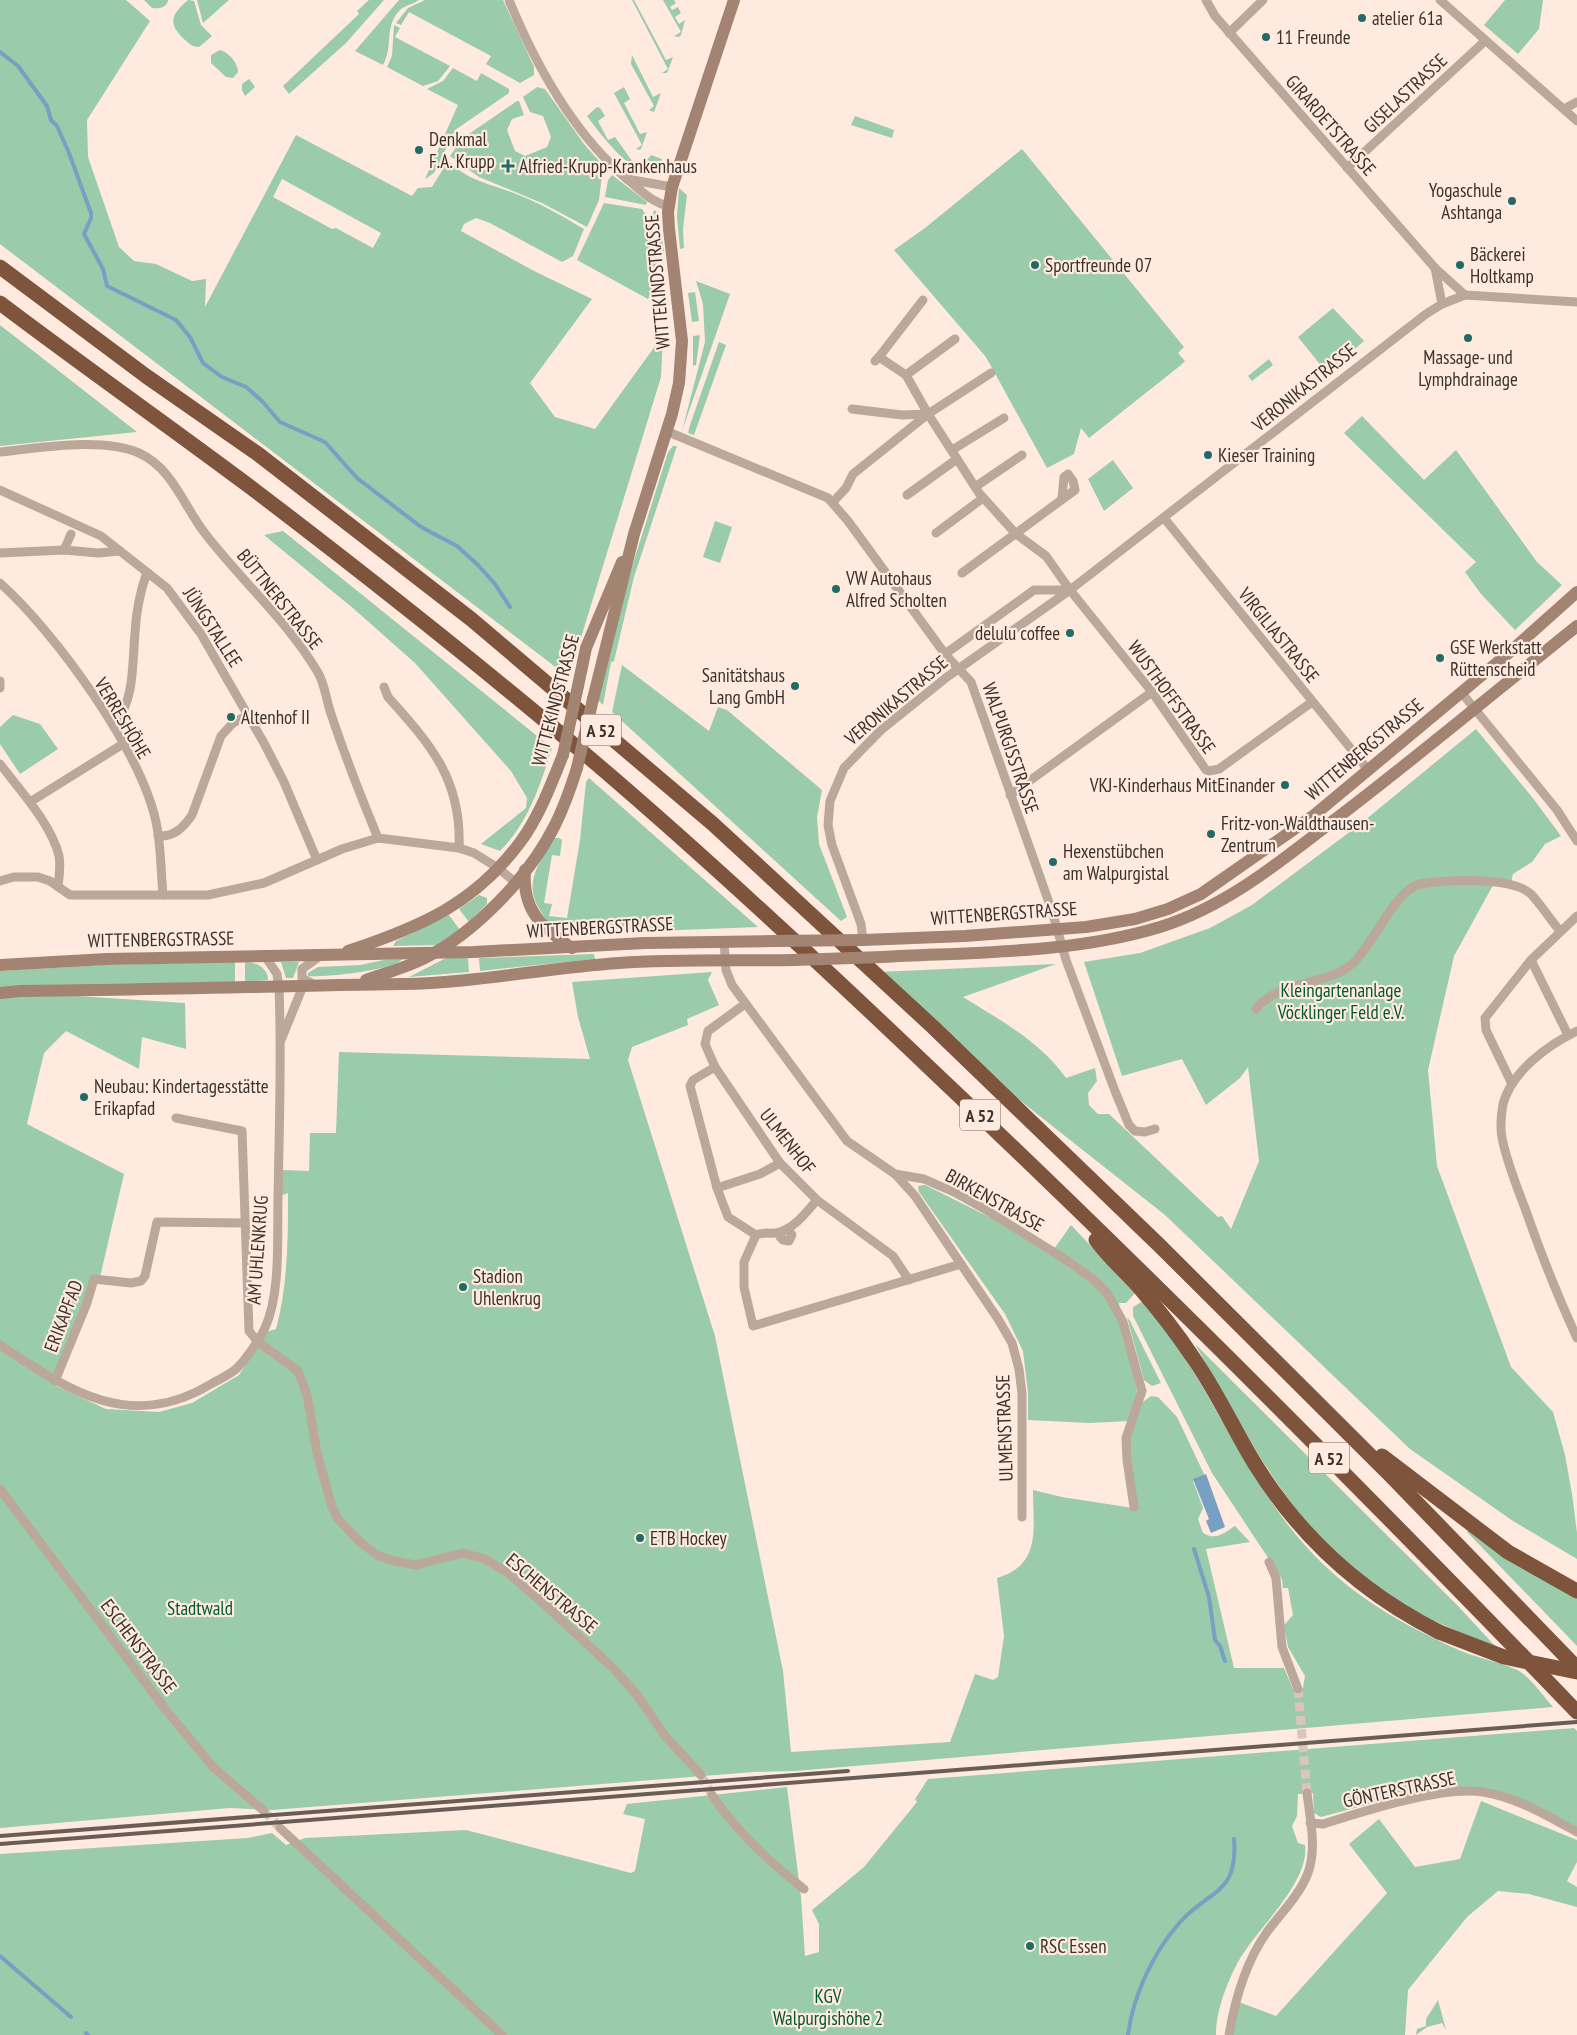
<svg xmlns="http://www.w3.org/2000/svg" width="1577" height="2035" viewBox="0 0 1577 2035" font-family="'PT Sans Narrow',sans-serif">
<style>
.green{fill:#9acbab;fill-rule:evenodd}
.water{fill:#77a0c2}
.lines{fill:none;stroke-linecap:round;stroke-linejoin:round}
.stream{stroke:#77a0c2;stroke-width:4}
.street-tunnel{stroke:#d8c5bb;stroke-width:9;stroke-dasharray:9 4.5;stroke-linecap:butt}
.street{stroke:#bca79b;stroke-width:9}
.secondary{stroke:#a38372;stroke-width:12}
.highway{stroke:#7f543c;stroke-width:15}
.rail{stroke:#6a5d57;stroke-width:4}
.secondary-bridge{stroke:#a38372;stroke-width:12}
.highway-bridge{stroke:#7f543c;stroke-width:15}
.poi-dot{fill:#206b65;stroke:#ffeadf;stroke-width:2}
.labels{text-anchor:middle;dominant-baseline:central;stroke-width:4.5;stroke-linejoin:round;paint-order:stroke}
.shield{fill:#ffeadf;stroke:#766962;stroke-width:1}
.shield-label{font-size:18px;font-weight:bold;fill:#3c322d}
.poi-label{font-size:19px;fill:#3c322d;stroke:#ffeadf;text-anchor:start}
.street-label{font-size:19px;fill:#3c322d;stroke:#ffeadf}
.park-label{font-size:19px;fill:#015831;stroke:#ffeadf}
</style>
<rect width="100%" height="100%" fill="#ffeadf"/>
<g class="green">
<path d="M0 0H126L150 21 87 120 88 157 119 247 134 261 156 264 192 281 206 279 205 307 296 135 412 196 418 188 432 187 448 161C472 183 487 182 516 194 540 203 562 216 584 229L573 256 562 262 490 223 476 218 464 224 461 231 534 271 592 299 530 383 555 417 595 429 663 335 661 377 580 641 566 675 0 244ZM282 179 381 233 373 248 336 228 332 229 273 197Z"/>
<path d="M144 0H168V1C166 8 158 9 152 8Z"/>
<path d="M188 0 194 1 201 25 212 36 199 47C192 47 190 44 185 40 167 23 171 15 188 0Z"/>
<polygon points="197,0 229,0 203,23"/>
<polygon points="369,0 384,0 346,43 289,94 283,86 359,14 357,11"/>
<path d="M399 0H419C414 4 406 5 401 9 383 26 394 46 383 65L355 51Z"/>
<polygon points="425,0 503,0 534,67 534,75 520,83 486,64 491,56 409,12 401,25 396,23 408,8"/>
<polygon points="632,0 634,0 666,60 673,57 667,73 662,73 668,69"/>
<polygon points="663,0 674,0 676,3 670,7 672,10 678,7 681,13 675,17 679,24 685,20 681,35 679,37 674,36 681,32"/>
<polygon points="1505,0 1543,0 1539,29 1518,54 1484,25"/>
<polygon points="394,25 400,28 395,37 450,66 438,81 423,86 387,67 392,56"/>
<path d="M220 50C229 52 238 64 238 72L233 78 226 77 211 63V55Z"/>
<polygon points="632,55 653,97 661,93 654,112 649,110 654,106 631,64"/>
<polygon points="453,68 477,81 481,73 509,89 509,93 455,130 434,173 425,179 458,105 427,89 443,81"/>
<polygon points="249,79 255,87 245,96 242,90 242,84"/>
<polygon points="537,87 545,89 584,144 606,169 602,174 599,200 587,227 542,203 479,177 450,156 463,138 517,101 519,101 524,115 512,119 507,130 515,151 525,156 547,147 551,137 543,116 530,112 523,97"/>
<polygon points="624,87 630,99 624,103 640,134 647,132 641,149 639,150 636,149 642,145 614,93"/>
<path d="M597 107 600 108 605 116 598 121 608 140 615 137 635 165H643L651 155 662 159 660 165C654 168 648 171 641 170 625 166 597 130 587 116Z"/>
<polygon points="855,116 894,130 892,138 851,125"/>
<polygon points="1022,149 1184,347 1178,353 1185,361 1181,365 1089,438 1081,428 1074,454 1047,468 986,357 894,250 925,228"/>
<polygon points="612,175 647,202 646,205 605,197 608,180"/>
<polygon points="679,188 687,195 683,229 684,248 680,249 677,217"/>
<path d="M604 203 642 209C660 233 662 273 648 299L577 260Z"/>
<polygon points="655,210 658,215 664,251 660,252 653,212"/>
<polygon points="696,281 730,294 682,431 705,342 703,304"/>
<polygon points="695,292 699,321 692,322 688,293"/>
<polygon points="1333,308 1364,341 1327,373 1298,337"/>
<polygon points="0,325 137,432 0,446"/>
<polygon points="700,335 696,365 693,366 693,336"/>
<polygon points="719,342 726,345 694,435 688,433 690,425"/>
<polygon points="1269,359 1273,365 1252,381 1248,376"/>
<polygon points="1362,416 1424,480 1456,450 1537,562 1562,585 1515,630 1481,594 1465,572 1476,562 1344,433"/>
<polygon points="673,446 677,446 634,577 614,661 611,662 603,705 598,700 626,586 668,452"/>
<polygon points="1113,460 1133,488 1104,511 1088,479"/>
<polygon points="715,521 732,527 720,563 703,557"/>
<path d="M283 531 552 748C540 786 528 823 500 851L481 844 526 808 527 798 511 771 415 663 354 609 264 535Z"/>
<polygon points="622,665 709,731 718,707 727,710 822,790 817,817 819,844 847,917 841,921 612,712"/>
<polygon points="13,715 40,724 58,749 20,774 0,744 0,727"/>
<path d="M1476 729 1532 797 1561 836 1545 844 1532 862 1513 874 1510 886 1501 884 1492 887 1454 956 1428 1070 1437 1166 1511 1367 1553 1412 1565 1455 1572 1494 1577 1533V1559L1513 1521 1410 1449 1165 1215 1013 1095 878 972 1056 964 963 997C1000 1020 1041 1042 1066 1078L1095 1068 1097 1081 1088 1093 1089 1105 1098 1114H1109L1218 1217 1222 1216 1231 1229 1259 1161 1248 1067 1240 1078 1206 1105 1182 1059 1122 1076 1084 962 1140 953 1210 928 1252 905 1359 825Z"/>
<path d="M589 778 758 927 577 934 566 930H555C522 892 529 878 554 838H559L562 840 560 856 552 855 544 903 552 904 549 916 567 918 580 840 586 782Z"/>
<polygon points="479,895 487,898 487,904 469,922 459,909"/>
<polygon points="449,915 460,930 436,945 393,946 396,941"/>
<polygon points="594,954 595,959 480,971 479,958"/>
<polygon points="446,958 468,958 469,972 409,977"/>
<path d="M402 959C397 970 321 978 308 976V973L318 967 360 965 384 960Z"/>
<polygon points="235,962 235,982 0,989 0,971 103,965"/>
<path d="M245 962C256 962 268 968 268 980L245 982Z"/>
<polygon points="281,962 299,962 293,978 286,978"/>
<path d="M712 972 708 980 719 1005 687 1019 688 1025 632 1047 628 1060 715 1336 783 1671 791 1752 950 1742 975 1674 993 1680 998 1677 1004 1636 997 1578C1042 1565 1033 1528 1033 1490L1062 1497 1133 1508 1130 1471V1421L1090 1423 1028 1420V1393L1023 1351 1005 1314 919 1192 918 1186 925 1185 1054 1249 1071 1225 1135 1293 1126 1303H1119C1121 1333 1141 1373 1136 1400L1143 1402 1151 1396 1158 1397 1177 1417 1205 1476 1193 1481 1203 1508 1198 1519 1203 1533C1216 1541 1224 1533 1235 1526L1250 1542 1206 1549 1234 1668H1284L1293 1689 1303 1688 1305 1676 1288 1647 1284 1625 1293 1615 1288 1588H1283L1282 1579 1212 1473 1133 1316V1307L1143 1301C1156 1318 1170 1334 1181 1352 1227 1423 1260 1503 1322 1563 1363 1603 1413 1630 1466 1653 1479 1658 1514 1666 1522 1673 1534 1682 1543 1696 1553 1707L795 1771 754 1772 272 1810 230 1808 0 1828V998L46 994 185 1003 186 1049 142 1037 139 1069 66 1031 44 1053 27 1124 124 1174 101 1273 52 1384 106 1409 159 1412 192 1403 239 1375 266 1332 276 1329C288 1285 288 1239 288 1193L280 1196V1173L284 1170 309 1171 310 1133H336L339 1052 590 1059 578 1017 572 982Z"/>
<polygon points="1127,1317 1130,1321 1161,1383 1152,1386 1144,1380"/>
<path d="M1195 1344 1458 1606 1496 1647C1449 1628 1399 1608 1359 1575 1284 1513 1242 1426 1195 1344Z"/>
<polygon points="1469,1529 1577,1595 1577,1646 1467,1532"/>
<path d="M1574 1728 1577 1731V1828L1549 1812 1461 1788 1373 1803 1321 1817 1314 1813 1313 1793 1298 1794 1297 1816 1292 1826 1298 1843 1305 1845C1310 1883 1256 1929 1238 1962 1227 1983 1216 2011 1216 2035H0V1854L248 1838 272 1833 286 1845 305 1838 466 1830 631 1873 635 1871 645 1819 623 1814 627 1804 787 1787 801 1897 805 1956 819 1952V1924L812 1910 864 1867 917 1802 915 1799 928 1779Z"/>
<polygon points="1481,1801 1577,1840 1577,1862 1567,1881 1577,1887 1577,1907 1529,1894 1498,1891 1467,1917 1408,1990 1405,2035 1230,2035 1236,2001 1276,2016 1387,1893 1349,1844 1379,1819 1415,1867 1460,1859"/>
<polygon points="1438,2000 1446,2030 1442,2023 1427,2027 1416,2035 1417,2029 1426,2026 1426,2019"/>
</g>
<polygon class="water" points="1206,1474 1225,1527 1211,1533 1206,1521 1209,1519 1193,1479"/>
<g class="lines">
<g class="stream">
<polyline points="0,52 18,66 47,106 51,120 57,126 69,153 91,213 91,218 84,234 103,269 107,286 176,320 190,337 203,363 222,377 246,387 262,401 280,422 325,442 357,478 421,527 457,546 477,564 495,584 510,607"/>
<polyline points="1194,1549 1209,1597 1215,1640 1220,1646 1225,1661"/>
<polyline points="0,1956 71,2017"/>
<polyline points="86,2033 88,2035"/>
<path d="M1128 2035C1133 1995 1154 1951 1181 1921 1212 1888 1238 1894 1234 1839"/>
</g>
<g class="street-tunnel">
<polyline points="1298,1689 1307,1793"/>
<polyline points="701,1775 712,1795"/>
<polyline points="264,1811 280,1828"/>
</g>
<g class="street">
<path d="M509 0C536 66 574 134 628 180 641 190 652 203 669 206"/>
<polyline points="1206,0 1215,16 1435,268 1465,295"/>
<polyline points="1440,0 1577,121"/>
<polyline points="1229,33 1263,0"/>
<polyline points="1564,109 1577,102"/>
<polyline points="1347,168 1485,41"/>
<polyline points="627,179 672,187"/>
<polyline points="1435,268 1442,304"/>
<polyline points="879,357 923,300"/>
<polyline points="875,361 879,357 906,375 928,414 979,493 1016,534 1046,556 1070,590 1152,692 1206,770 1209,771 1219,769 1312,702"/>
<polyline points="906,375 955,339"/>
<polyline points="852,409 902,415 927,414"/>
<polyline points="666,431 828,498 848,521 945,654 971,682 1052,911 1066,960 1115,1091 1129,1125 1135,1131 1145,1132 1155,1129"/>
<polyline points="952,450 1004,418"/>
<path d="M0 452C40 448 102 437 139 453 174 469 184 508 207 536 243 582 287 621 317 671 325 683 326 700 331 714 345 756 361 797 378 838"/>
<polyline points="975,487 1022,455"/>
<polyline points="0,490 101,536 167,588 201,634 264,743 284,782 317,860"/>
<polyline points="907,495 957,459"/>
<polyline points="833,502 846,488 853,474 928,414 991,373"/>
<polyline points="1164,518 1369,771"/>
<polyline points="936,533 983,498"/>
<polyline points="64,550 71,534"/>
<polyline points="0,553 64,550 98,553 120,551"/>
<polyline points="962,573 1075,490 1073,481 1068,474 1064,477 1062,498"/>
<path d="M0 583C55 632 144 754 157 827 161 849 161 873 163 895"/>
<polyline points="945,654 1034,590 1070,590"/>
<polyline points="0,681 0,688"/>
<path d="M384 687 388 697C431 745 462 780 459 848"/>
<polyline points="1461,692 1557,810 1577,841"/>
<path d="M114 727C135 698 132 667 135 633 136 612 140 592 147 572"/>
<path d="M0 764C19 789 52 825 59 856 61 866 59 877 58 887"/>
<polyline points="1010,795 1152,692"/>
<polyline points="30,802 123,744"/>
<path d="M158 836C174 837 183 828 192 815L221 736 233 723 248 715"/>
<polyline points="0,881 14,877 38,877 50,881 70,895 208,895 264,883 342,849 378,838 459,848 474,853 498,868 515,882"/>
<polyline points="863,940 861,924 832,845 828,825 830,801 844,768 881,730 947,677 1070,590 1426,314 1442,304 1465,295 1577,302"/>
<polyline points="724,941 726,970 732,985 847,1141 895,1174 924,1179 956,1193 983,1208 1060,1256 1093,1279 1107,1293 1123,1322 1142,1391 1126,1438 1127,1460 1134,1507"/>
<polyline points="1531,960 1568,1035"/>
<polyline points="313,984 302,978 302,969 320,956"/>
<polyline points="745,1004 708,1031 705,1044 715,1067 780,1163 817,1200 893,1256 909,1280"/>
<path d="M1256 1009C1278 980 1325 987 1352 964 1374 945 1394 890 1420 884 1446 880 1511 876 1531 894 1541 905 1550 919 1560 931"/>
<path d="M1577 1031C1548 1045 1512 1071 1503 1104 1501 1115 1500 1127 1502 1138 1507 1163 1517 1187 1526 1211 1541 1254 1558 1297 1577 1338"/>
<polyline points="281,1040 303,986"/>
<path d="M715 1067 693 1080 690 1086 717 1188 728 1217 756 1235C765 1231 772 1235 780 1232 796 1227 806 1212 817 1200"/>
<polyline points="1512,1084 1486,1030 1485,1018 1531,960 1577,916"/>
<polyline points="176,1118 242,1131 249,1331 257,1341 298,1371 307,1395 317,1453 332,1507 338,1519 360,1542 377,1555 394,1561 415,1565 463,1553 485,1559 508,1573 545,1605 614,1669 637,1695 666,1737 701,1775"/>
<polyline points="895,1174 915,1196 998,1319 1012,1343 1019,1369 1022,1394 1022,1517"/>
<polyline points="717,1188 760,1174 780,1163"/>
<polyline points="781,1232 780,1237 783,1240 789,1241 792,1235 787,1229"/>
<polyline points="756,1235 744,1262 744,1287 753,1326 961,1264"/>
<path d="M0 1345C68 1390 130 1433 211 1384 219 1379 230 1375 237 1368 247 1358 259 1340 265 1328 281 1293 277 1237 278 1200 279 1130 282 1058 279 988L277 974 265 956"/>
<polyline points="55,1381 87,1303 94,1279 131,1283 141,1281 145,1276 157,1222 244,1223"/>
<polyline points="0,1489 166,1710 213,1767 264,1811"/>
<polyline points="1269,1562 1276,1578 1282,1647 1298,1689"/>
<path d="M712 1795C737 1832 769 1862 804 1889"/>
<path d="M1310 1823 1323 1824C1364 1811 1442 1786 1483 1792 1516 1797 1548 1816 1577 1832"/>
<polyline points="280,1828 502,2035"/>
<path d="M1229 2035C1235 1999 1245 1963 1267 1932 1281 1913 1299 1896 1308 1873 1317 1848 1310 1819 1307 1793"/>
</g>
<g class="secondary">
<polyline points="578,686 586,648 622,562"/>
<polyline points="593,699 634,534 672,414 679,383 682,341 669,229 668,212 672,187 734,0"/>
<path d="M525 870C522 910 541 927 572 948"/>
<polyline points="863,940 965,936 1086,927 1135,919 1168,909 1201,894 1313,816 1511,651 1577,592"/>
<path d="M348 951C420 927 475 904 521 841 540 815 551 784 563 755"/>
<path d="M882 957C974 952 1071 954 1160 927 1225 907 1280 862 1333 821 1416 758 1496 691 1577 626"/>
<polyline points="0,965 107,959 474,952 645,943 773,941"/>
<path d="M366 980C385 973 405 968 423 959 475 933 529 877 555 825 564 807 571 787 577 768"/>
<path d="M0 993 20 991C147 990 274 986 402 984 474 983 546 968 619 963 677 959 735 961 794 960"/>
</g>
<g class="highway">
<polyline points="0,267 146,376 258,454 471,619 713,824 933,1027 1159,1245 1392,1477 1577,1668"/>
<path d="M0 303C82 365 166 424 249 486 370 578 490 673 606 772 719 869 828 971 936 1074 1155 1281 1368 1495 1577 1712"/>
<path d="M1096 1240C1108 1257 1125 1271 1139 1287 1158 1309 1176 1332 1192 1356 1216 1390 1233 1428 1255 1464 1300 1537 1362 1593 1439 1632"/>
<polyline points="1382,1456 1508,1552 1577,1591"/>
</g>
<g class="rail">
<polyline points="0,1836 848,1771"/>
<polyline points="0,1844 1577,1722"/>
</g>
<g class="secondary-bridge">
<polyline points="563,755 578,686"/>
<polyline points="577,768 593,699"/>
<polyline points="773,941 863,940"/>
<polyline points="794,960 882,957"/>
</g>
<polyline class="highway-bridge" points="1439,1632 1504,1657 1577,1672"/>
</g>
<g class="poi-dot">
<circle cx="1362" cy="18" r="5"/>
<circle cx="1266" cy="37" r="5"/>
<circle cx="419" cy="150" r="5"/>
<path d="M505.5 158.5h5v5h5v5h-5v5h-5v-5h-5v-5h5z"/>
<circle cx="1512" cy="201" r="5"/>
<circle cx="1035" cy="265" r="5"/>
<circle cx="1460" cy="265" r="5"/>
<circle cx="1468" cy="338" r="5"/>
<circle cx="1208" cy="455" r="5"/>
<circle cx="836" cy="589" r="5"/>
<circle cx="1070" cy="633" r="5"/>
<circle cx="1440" cy="658" r="5"/>
<circle cx="795" cy="686" r="5"/>
<circle cx="231" cy="717" r="5"/>
<circle cx="1285" cy="785" r="5"/>
<circle cx="1211" cy="834" r="5"/>
<circle cx="1053" cy="862" r="5"/>
<circle cx="84" cy="1097" r="5"/>
<circle cx="463" cy="1287" r="5"/>
<circle cx="640" cy="1538" r="5"/>
<circle cx="1030" cy="1946" r="5"/>
</g>
<g class="labels">
<g class="shield">
<rect x="581" y="714.5" width="40" height="31" rx="4"/>
<rect x="960" y="1099.5" width="40" height="31" rx="4"/>
<rect x="1309" y="1442.5" width="40" height="31" rx="4"/>
</g>
<g class="shield-label">
<text x="601" y="730">A 52</text>
<text x="980" y="1115">A 52</text>
<text x="1329" y="1458">A 52</text>
</g>
<g class="poi-label">
<text x="1372" y="18">atelier 61a</text>
<text x="1276" y="37">11 Freunde</text>
<text x="429" y="139">Denkmal<tspan x="429" dy="22">F.A. Krupp</tspan></text>
<text x="519" y="166">Alfried-Krupp-Krankenhaus</text>
<text x="1502" y="190" text-anchor="end">Yogaschule<tspan x="1502" dy="22">Ashtanga</tspan></text>
<text x="1470" y="254">Bäckerei<tspan x="1470" dy="22">Holtkamp</tspan></text>
<text x="1045" y="265">Sportfreunde 07</text>
<text x="1468" y="357" text-anchor="middle">Massage- und<tspan x="1468" dy="22">Lymphdrainage</tspan></text>
<text x="1218" y="455">Kieser Training</text>
<text x="846" y="578">VW Autohaus<tspan x="846" dy="22">Alfred Scholten</tspan></text>
<text x="1060" y="633" text-anchor="end">delulu coffee</text>
<text x="1450" y="647">GSE Werkstatt<tspan x="1450" dy="22">Rüttenscheid</tspan></text>
<text x="785" y="675" text-anchor="end">Sanitätshaus<tspan x="785" dy="22">Lang GmbH</tspan></text>
<text x="241" y="717">Altenhof II</text>
<text x="1275" y="785" text-anchor="end">VKJ-Kinderhaus MitEinander</text>
<text x="1221" y="823">Fritz-von-Waldthausen-<tspan x="1221" dy="22">Zentrum</tspan></text>
<text x="1063" y="851">Hexenstübchen<tspan x="1063" dy="22">am Walpurgistal</tspan></text>
<text x="94" y="1086">Neubau: Kindertagesstätte<tspan x="94" dy="22">Erikapfad</tspan></text>
<text x="473" y="1276">Stadion<tspan x="473" dy="22">Uhlenkrug</tspan></text>
<text x="650" y="1538">ETB Hockey</text>
<text x="1040" y="1946">RSC Essen</text>
</g>
<g class="street-label">
<text transform="translate(1405 93) rotate(-43)">GISELASTRASSE</text>
<text transform="translate(1331 125) rotate(49)">GIRARDETSTRASSE</text>
<text transform="translate(657 282) rotate(-95)">WITTEKINDSTRASSE</text>
<text transform="translate(1304 387) rotate(-39)">VERONIKASTRASSE</text>
<text transform="translate(280 599) rotate(51)">BÜTTNERSTRASSE</text>
<text transform="translate(213 627) rotate(57)">JÜNGSTALLEE</text>
<text transform="translate(1279 635) rotate(51)">VIRGILIASTRASSE</text>
<text transform="translate(1172 697) rotate(54)">WUSTHOFFSTRASSE</text>
<text transform="translate(555 700) rotate(-75)">WITTEKINDSTRASSE</text>
<text transform="translate(896 700) rotate(-40)">VERONIKASTRASSE</text>
<text transform="translate(123 718) rotate(59)">VERRESHÖHE</text>
<text transform="translate(1011 748) rotate(71)">WALPURGISSTRASSE</text>
<text transform="translate(1364 749) rotate(-40)">WITTENBERGSTRASSE</text>
<text transform="translate(1004 913) rotate(-4)">WITTENBERGSTRASSE</text>
<text transform="translate(600 927) rotate(-3)">WITTENBERGSTRASSE</text>
<text transform="translate(161 939) rotate(-1)">WITTENBERGSTRASSE</text>
<text transform="translate(788 1141) rotate(52)">ULMENHOF</text>
<text transform="translate(995 1200) rotate(29)">BIRKENSTRASSE</text>
<text transform="translate(257 1250) rotate(-86)">AM UHLENKRUG</text>
<text transform="translate(63 1316) rotate(-69)">ERIKAPFAD</text>
<text transform="translate(1004 1428) rotate(-92)">ULMENSTRASSE</text>
<text transform="translate(552 1593) rotate(40)">ESCHENSTRASSE</text>
<text transform="translate(139 1646) rotate(53)">ESCHENSTRASSE</text>
<text transform="translate(1399 1789) rotate(-12)">GÖNTERSTRASSE</text>
</g>
<g class="park-label">
<text x="1341" y="990">Kleingartenanlage<tspan x="1341" dy="22">Vöcklinger Feld e.V.</tspan></text>
<text x="200" y="1608">Stadtwald</text>
<text x="828" y="1996">KGV<tspan x="828" dy="22">Walpurgishöhe 2</tspan></text>
</g>
</g>
</svg>
